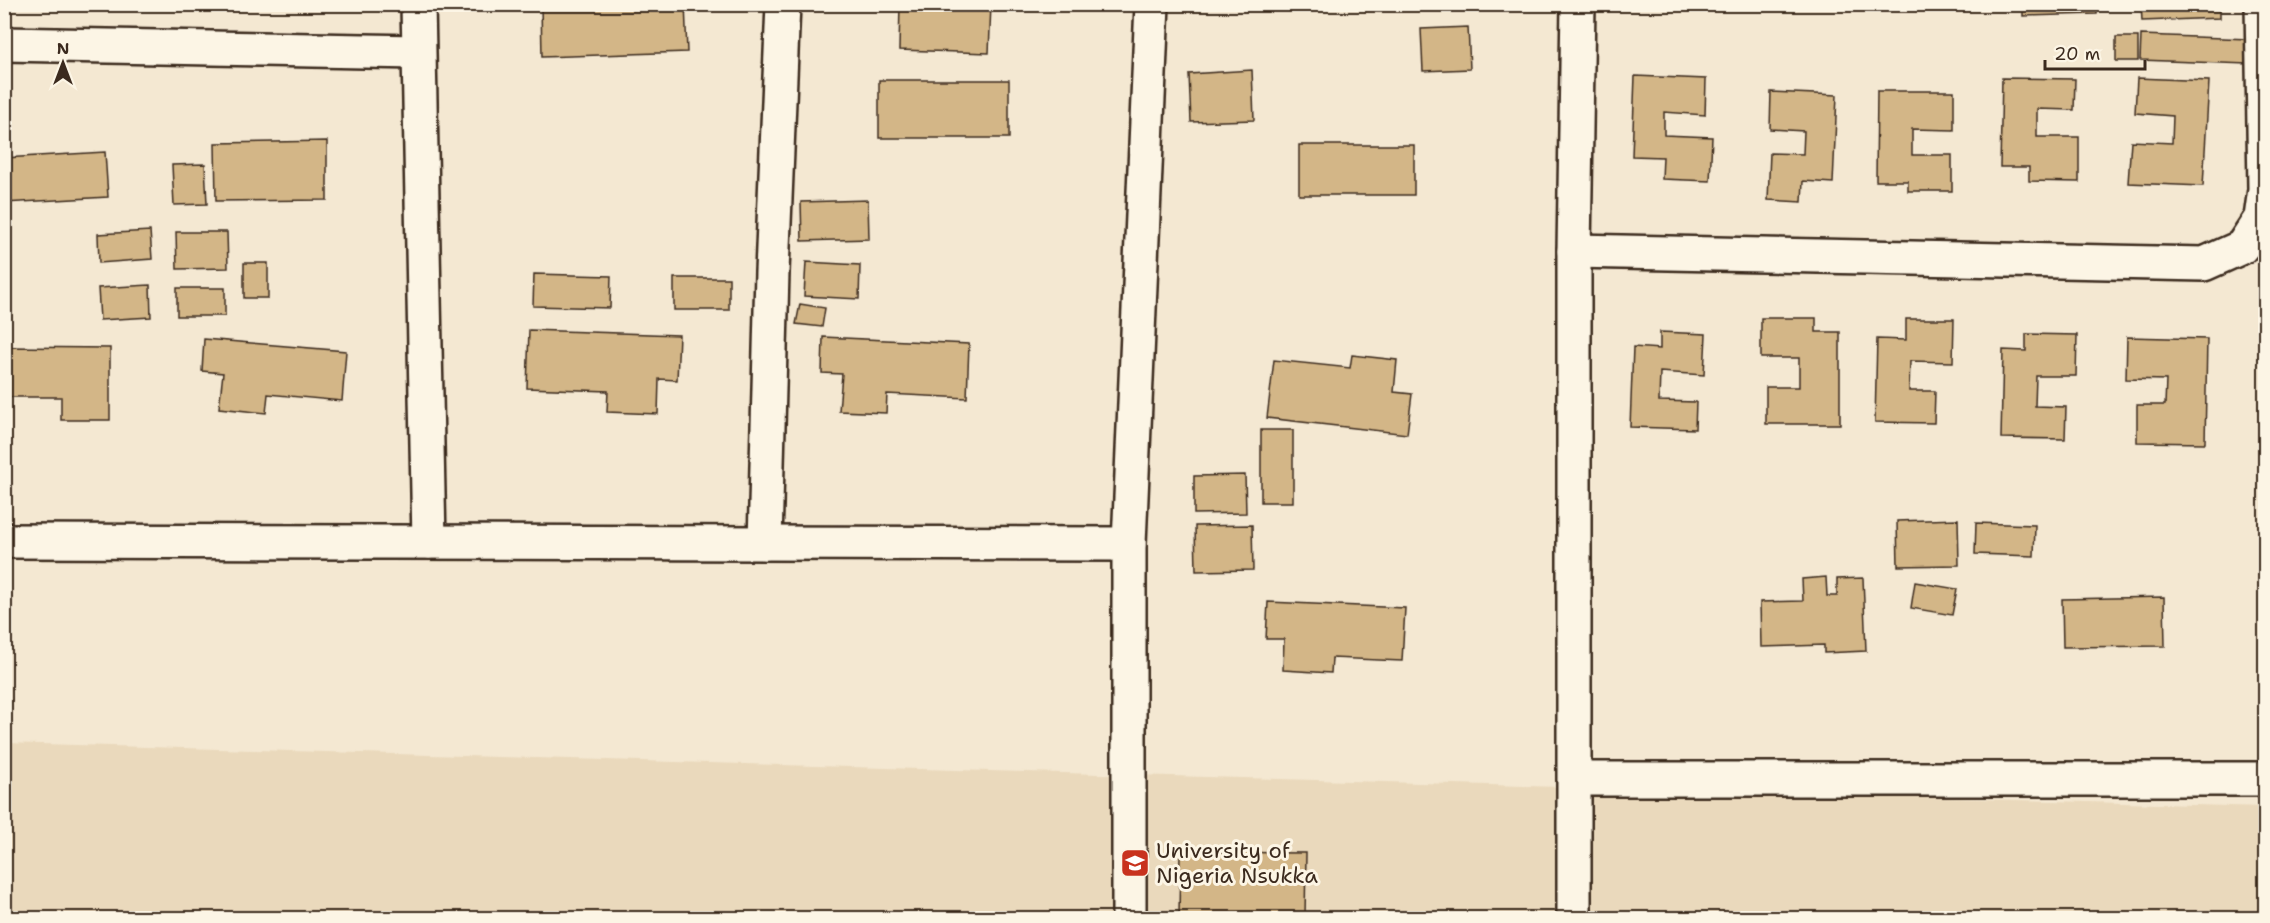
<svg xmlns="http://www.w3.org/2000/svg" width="2270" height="923" viewBox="0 0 2270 923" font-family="'Shantell Sans',sans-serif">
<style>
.built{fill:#ead9bc}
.building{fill:#d3b687;stroke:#3b2a1e;stroke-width:1.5}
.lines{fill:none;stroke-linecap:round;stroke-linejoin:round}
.street-casing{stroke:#3b2a1e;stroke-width:38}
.street{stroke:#fcf5e5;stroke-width:33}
.labels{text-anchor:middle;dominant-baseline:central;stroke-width:6;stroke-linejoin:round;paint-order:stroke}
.poi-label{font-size:22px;fill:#3b2a1e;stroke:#fcf5e5;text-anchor:start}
</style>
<rect width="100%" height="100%" fill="#f4e8d2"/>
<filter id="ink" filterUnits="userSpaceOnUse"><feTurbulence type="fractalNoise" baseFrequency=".0167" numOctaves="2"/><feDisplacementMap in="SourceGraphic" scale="12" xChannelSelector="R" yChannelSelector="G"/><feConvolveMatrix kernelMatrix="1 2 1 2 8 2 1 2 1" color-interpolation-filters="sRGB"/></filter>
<g filter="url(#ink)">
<polygon class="built" points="5,743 2265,807 2265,918 5,918"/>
<g class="building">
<polygon points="541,4 685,4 687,52 542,57"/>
<polygon points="900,4 991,4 989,53 899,50"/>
<polygon points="1901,4 1976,4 1976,5 1901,9"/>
<polygon points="2023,4 2097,4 2097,14 2023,16"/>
<polygon points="2141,4 2220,4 2220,18 2142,21"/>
<polygon points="1468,27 1470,69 1423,71 1421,29"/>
<polygon points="2141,35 2249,39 2248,64 2140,60"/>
<rect x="2116" y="37" width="22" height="24"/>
<polygon points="1252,70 1254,120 1191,122 1189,74"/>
<polygon points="1635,76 1706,79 1705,115 1664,112 1664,135 1712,137 1710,181 1662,179 1663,157 1632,156"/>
<polygon points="2002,78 2075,79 2074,110 2037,109 2037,137 2079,137 2079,182 2029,181 2029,167 2000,167"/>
<polygon points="2137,78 2209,81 2203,186 2128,183 2131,141 2172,143 2173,116 2135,113"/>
<rect x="879" y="80" width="130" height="58"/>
<polygon points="1877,91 1954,91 1954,130 1912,129 1912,155 1952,155 1952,191 1908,191 1908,181 1876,181"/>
<polygon points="1771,92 1837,95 1833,183 1803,181 1802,202 1768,200 1770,153 1803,154 1804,131 1770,129"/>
<polygon points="327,141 327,200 216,201 215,143"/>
<rect x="1299" y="145" width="115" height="50"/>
<polygon points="105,152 108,197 4,203 4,158"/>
<polygon points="205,164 207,204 174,205 172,165"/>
<polygon points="868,200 869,239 802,241 801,202"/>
<polygon points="150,231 152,259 99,263 98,234"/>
<polygon points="176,232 227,232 228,268 177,269"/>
<polygon points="806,262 860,265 859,299 804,296"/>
<rect x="244" y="263" width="24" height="35"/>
<polygon points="534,274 611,276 610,308 533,306"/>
<rect x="674" y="278" width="55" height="32"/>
<polygon points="150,285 151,317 100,320 98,288"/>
<rect x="177" y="288" width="48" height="28"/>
<polygon points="800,304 825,308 822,327 796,324"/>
<polygon points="1761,318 1816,318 1816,332 1840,332 1840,424 1766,424 1766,387 1799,387 1799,358 1761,358"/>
<polygon points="1906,319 1954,319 1953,362 1910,361 1909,391 1935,391 1934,423 1875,422 1877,339 1906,340"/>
<polygon points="529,330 679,335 677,380 659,379 658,414 607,412 608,391 527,388"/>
<polygon points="1660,332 1706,334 1704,375 1660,372 1659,401 1696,402 1695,429 1630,427 1633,347 1660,349"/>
<polygon points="2026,334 2077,335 2076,376 2036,376 2035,406 2066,407 2065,439 2001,438 2003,350 2026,351"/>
<polygon points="823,337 969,344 967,398 887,394 886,413 839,411 842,374 822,373"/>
<polygon points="2127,337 2207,339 2205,443 2137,442 2137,405 2165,405 2166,380 2126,379"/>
<polygon points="204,339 346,351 342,401 268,394 266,413 219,408 223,373 202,371"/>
<polygon points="4,347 110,348 110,420 61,420 61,397 4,397"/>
<polygon points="1352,355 1397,360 1394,392 1412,394 1407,434 1267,418 1274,360 1350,368"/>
<rect x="1261" y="430" width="32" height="72"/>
<polygon points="1245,475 1246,513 1194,514 1194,476"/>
<polygon points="1958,519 1959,565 1898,566 1897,521"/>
<polygon points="1976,523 2035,525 2034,556 1975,554"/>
<polygon points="1252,525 1253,570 1196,571 1195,526"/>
<polygon points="1826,577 1827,596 1837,596 1837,579 1863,578 1866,651 1824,653 1824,645 1761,647 1760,602 1803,601 1802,579"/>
<polygon points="1915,582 1957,589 1952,615 1911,608"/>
<polygon points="2164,597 2165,646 2063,647 2062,599"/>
<polygon points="1268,602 1405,608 1402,661 1332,658 1331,673 1283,670 1284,639 1266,639"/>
<polygon points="1180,852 1306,853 1305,918 1179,918"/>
</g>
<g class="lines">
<g class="street-casing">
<g id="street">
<polyline points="418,4 429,542"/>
<polyline points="4,44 417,52"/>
<polyline points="1574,251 2204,264 2242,247 2261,218 2265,189 2262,4"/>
<polyline points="4,541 1129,544"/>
<polyline points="765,543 772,272 783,4"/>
<polyline points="1575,779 2266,779"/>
<polyline points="1129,918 1129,544 1152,4"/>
<polyline points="1574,918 1574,251 1578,4"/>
</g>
</g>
<use href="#street" class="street"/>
</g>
</g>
<defs>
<g id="university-square" transform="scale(1.5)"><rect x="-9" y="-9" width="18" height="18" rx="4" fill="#c8321e" stroke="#fcf5e5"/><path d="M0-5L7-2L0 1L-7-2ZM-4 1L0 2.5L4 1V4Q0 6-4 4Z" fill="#fff"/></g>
</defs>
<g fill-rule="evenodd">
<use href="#university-square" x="1135" y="863"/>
</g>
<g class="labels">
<g class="poi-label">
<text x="1156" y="850">University of<tspan x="1156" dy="25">Nigeria Nsukka</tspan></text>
</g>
</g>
<rect width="2270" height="923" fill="none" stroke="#fcf5e5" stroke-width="24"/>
<rect x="12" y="12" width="2246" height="899" fill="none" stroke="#3b2a1e" stroke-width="2" filter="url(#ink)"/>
<g transform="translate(63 63)" stroke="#fcf5e5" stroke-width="4.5" paint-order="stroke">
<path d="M0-4.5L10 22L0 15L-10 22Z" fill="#3b2a1e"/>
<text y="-9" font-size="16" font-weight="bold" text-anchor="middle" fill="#3b2a1e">N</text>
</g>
<path d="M2045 60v9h100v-9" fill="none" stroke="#3b2a1e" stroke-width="3"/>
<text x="2054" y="60" font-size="18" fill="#3b2a1e" stroke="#fcf5e5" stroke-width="4.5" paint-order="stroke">20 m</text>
</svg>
